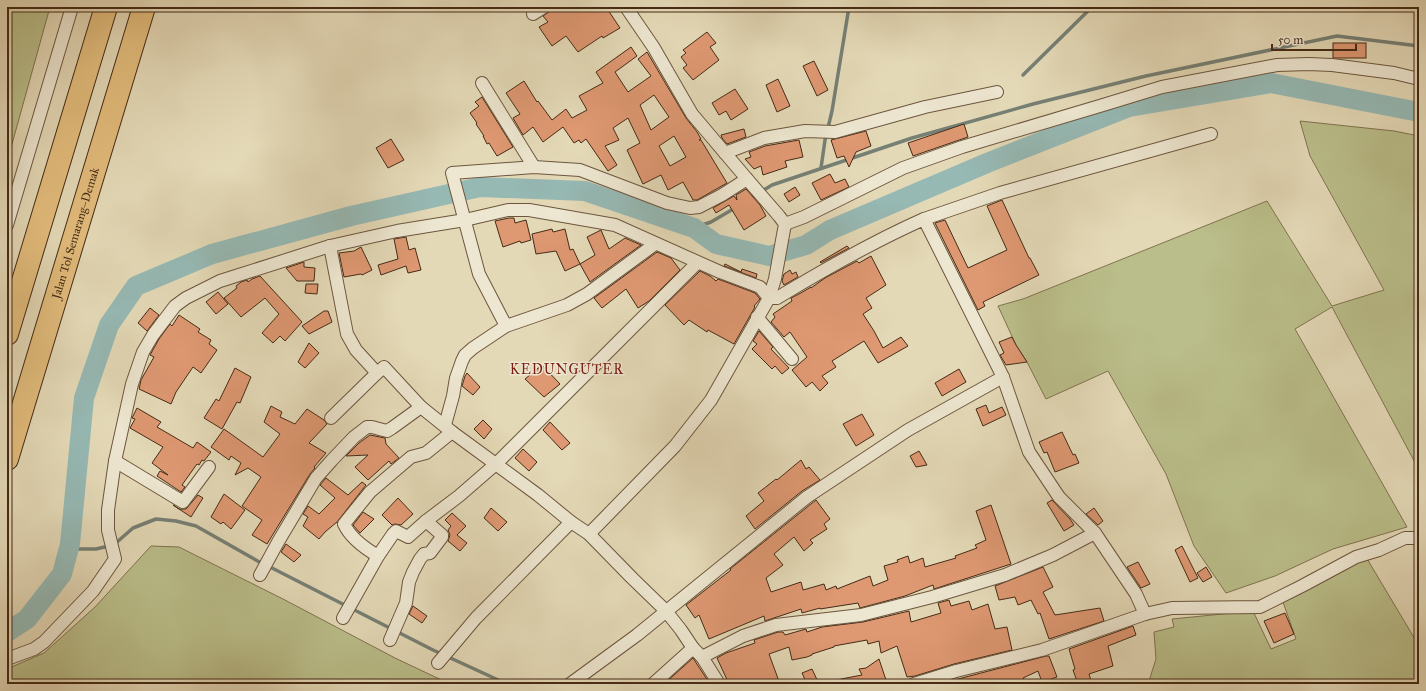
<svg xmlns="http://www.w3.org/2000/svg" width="1426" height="691" viewBox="0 0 1426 691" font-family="'IM FELL Great Primer',serif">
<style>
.green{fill:#babe8a;stroke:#807450}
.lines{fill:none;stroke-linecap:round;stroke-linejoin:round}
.stream{stroke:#768075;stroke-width:3.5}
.river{stroke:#96b9b4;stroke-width:20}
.building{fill:#de9872;stroke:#452b16;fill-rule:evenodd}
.minor-casing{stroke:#6d563e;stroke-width:14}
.motorway-casing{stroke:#452b16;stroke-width:24}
.minor{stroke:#ede6d0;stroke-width:12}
.motorway{stroke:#e2bc7c;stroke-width:22}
.labels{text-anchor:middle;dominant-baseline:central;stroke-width:3;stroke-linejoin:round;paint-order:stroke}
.street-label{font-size:12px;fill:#452b16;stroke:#ede6d0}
.quarter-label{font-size:14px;letter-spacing:1px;fill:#7a1f14;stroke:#ede6d0}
</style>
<rect width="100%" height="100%" fill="#e4d9b7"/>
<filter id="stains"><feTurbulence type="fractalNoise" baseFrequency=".005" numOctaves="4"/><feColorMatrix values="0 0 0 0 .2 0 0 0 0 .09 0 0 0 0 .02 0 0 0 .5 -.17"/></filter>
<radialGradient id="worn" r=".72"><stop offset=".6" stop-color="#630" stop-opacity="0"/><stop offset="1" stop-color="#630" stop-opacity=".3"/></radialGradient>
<g class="green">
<polygon points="7,7 50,7 7,162"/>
<polygon points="1300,121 1394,131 1419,136 1419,470 1332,307 1295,329 1407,527 1333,549 1275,576 1226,593 1194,546 1166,474 1108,371 1046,399 1027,362 1016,345 998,306 1023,299 1267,201 1332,306 1384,290 1310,156"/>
<polygon points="151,546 179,547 283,599 395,658 450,684 7,684 7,669 44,653 95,607"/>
<polygon points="1366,557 1419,646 1419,684 1148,684 1156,659 1154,632 1174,627 1172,619 1253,611 1271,649 1296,639 1283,602 1334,576"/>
</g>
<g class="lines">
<g class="stream">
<polyline points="1023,75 1092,7"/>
<polyline points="821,168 825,140 832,111 849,7"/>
<polyline points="749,199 772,185 912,138 1033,104 1146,76 1337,36 1419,46"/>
<polyline points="694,228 711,222 735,208"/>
<polyline points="117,542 133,528 156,519 176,521 196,526 263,564"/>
<polyline points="68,549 96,549 109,546"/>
<polyline points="268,566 433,650 507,684"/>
</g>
<polyline class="river" points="7,632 27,619 62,574 70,544 84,398 109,325 136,286 212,254 351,216 480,187 585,191 694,228 716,244 769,256 806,245 830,230 987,163 1129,107 1271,83 1419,112"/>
</g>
<g class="building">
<polygon points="551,7 606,7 620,28 603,38 602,36 578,52 566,36 552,46 539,27 548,22 543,16 550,11"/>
<polygon points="707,32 716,43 710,47 719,60 693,80 683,68 687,65 681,57 686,53 683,50"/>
<rect x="1333" y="43" width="33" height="15"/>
<path d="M631 47 637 56 615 72 628 92 651 76 638 59 647 52 686 118 697 132 701 139 699 140H701L727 183 697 200H693L683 182 668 190 661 175 643 184 627 150 640 143 628 118 613 128 619 140 605 146 617 165 608 171 586 139 581 143 579 140 574 143 563 127 543 142 533 127 523 135 513 118 520 114 506 93 524 81 537 102 538 101 552 120 566 109 572 118 587 110 579 96 603 83 596 72ZM654 95 669 117 651 130 640 105ZM674 136 686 157 670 166 659 146Z"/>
<polygon points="814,61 828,90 817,96 803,66"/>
<polygon points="778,79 790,106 777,112 766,85"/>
<polygon points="735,89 748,109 731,120 726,111 719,115 712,103"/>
<polygon points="482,97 513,147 497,156 489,143 487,144 483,136 484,136 476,124 477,123 470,113 479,106 475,102"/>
<polygon points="964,124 968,137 913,156 908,143"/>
<polygon points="744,129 746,137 727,144 722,138 721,135"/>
<polygon points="866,131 871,146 856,152 849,167 844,156 837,158 831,140"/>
<polygon points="391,139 404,160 388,168 376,148"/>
<polygon points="799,140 803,157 785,161 787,167 763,175 761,166 754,169 745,159 751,157 749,152 765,146"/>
<polygon points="830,174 835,183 845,179 849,187 821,200 812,183"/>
<polygon points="795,187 800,195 789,202 784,194"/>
<polygon points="746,189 760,205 766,216 744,230 729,205 716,213 713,208 734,196 737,200 736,195"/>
<polygon points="1002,200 1029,258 1030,258 1039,275 983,302 985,306 978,310 935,223 945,220 968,268 1007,250 987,206"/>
<polygon points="509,218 514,218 515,223 526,220 531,240 521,243 520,241 503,247 495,221"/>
<polygon points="552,229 553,232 565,229 570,250 573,249 580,264 565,271 556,251 536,254 532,234"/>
<polygon points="601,230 609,249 625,238 641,245 590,282 580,264 595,255 587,237"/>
<polygon points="406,237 409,250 415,248 421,270 408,273 406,266 381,275 378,265 398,259 394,239"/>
<polygon points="847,246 849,248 821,263 820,262"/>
<polygon points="361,247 372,270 362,275 361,274 344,277 339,253 354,251"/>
<polygon points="657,252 671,258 680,270 649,301 638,308 626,289 602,308 594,298"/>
<polygon points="871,256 886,285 866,298 872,308 863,314 874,331 883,348 901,337 908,346 878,363 864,341 832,361 836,367 822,376 828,383 820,391 812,382 806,387 792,370 807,357 790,332 784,337 771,322 775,317 773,314 792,301 791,298 799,294 811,287 811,288 825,278 857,261 859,263"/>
<polygon points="304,262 304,267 315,268 314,281 297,281 286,268"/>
<polygon points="725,264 741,272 742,269 757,274 756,278 724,266"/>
<polygon points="790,270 792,274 796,272 798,277 784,285 782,281 784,274"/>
<polygon points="700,271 710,276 716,281 718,279 755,293 760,299 754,306 755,307 734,344 708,330 707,332 689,320 684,325 665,305"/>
<polygon points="260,276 302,322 285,341 280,336 273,343 262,333 279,314 265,298 241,317 224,298 237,288 236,286 241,282 247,280 248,282 252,279"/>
<polygon points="306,284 318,284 317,294 305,293"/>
<polygon points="218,292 228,304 216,314 206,302"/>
<polygon points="150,308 159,315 147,331 138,323"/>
<polygon points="324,311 328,311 332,322 309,334 302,326"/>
<polygon points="179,315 200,329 198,332 211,340 209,344 217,350 201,373 193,367 176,392 171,404 139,389 141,380 154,357 150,355 159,339 170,324 172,326"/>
<polygon points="759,331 773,347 771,349 789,368 782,374 775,366 772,369 752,349 757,344 753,341"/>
<polygon points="1012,337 1016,345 1027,362 1006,365 1000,355 1004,353 999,342"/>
<polygon points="309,343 319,353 305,368 298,362"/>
<polygon points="542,365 560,384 544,397 525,379"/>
<polygon points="235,368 251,377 240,403 237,402 222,429 204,418 216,399 219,401"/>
<polygon points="959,369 966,382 942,396 935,383"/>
<polygon points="467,373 480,387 473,395 462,386 465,376"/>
<polygon points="986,405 989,413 1002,407 1006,415 983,426 976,409"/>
<polygon points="271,406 282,412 280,417 295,424 307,409 324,420 327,424 309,443 326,453 314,467 315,468 310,474 267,544 252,535 262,520 242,506 261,477 248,468 235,475 241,463 231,456 229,460 211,447 224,429 263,457 280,434 264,422"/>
<polygon points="137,408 161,422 157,427 193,448 197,442 211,452 204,461 202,460 199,465 197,464 182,485 185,487 181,492 157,476 160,471 168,475 152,463 163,447 130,428 135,419 132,418"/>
<polygon points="862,414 874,435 856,446 843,424"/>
<polygon points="483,420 492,429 484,439 474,429"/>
<polygon points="550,422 570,443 562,450 543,430"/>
<polygon points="1062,432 1073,455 1075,454 1079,463 1055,472 1047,452 1044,453 1039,442"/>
<polygon points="370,435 385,438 386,444 399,458 391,464 389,461 368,480 355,467 368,455 346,456 359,443"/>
<polygon points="523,449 537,462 529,471 515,458"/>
<polygon points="919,451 927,465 916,467 910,456"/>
<polygon points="801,460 806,469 809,467 820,480 802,491 755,529 746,516 764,501 758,493 776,479 777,480"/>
<polygon points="326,478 348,495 362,482 366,485 337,522 325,532 319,539 303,526 308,517 303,514 308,506 319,514 335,498 320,485"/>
<polygon points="224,494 245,510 231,529 223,522 221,524 211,517"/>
<polygon points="198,495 203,498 191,517 173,505 179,509 186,509"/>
<polygon points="398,498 413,514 401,525 395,524 392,525 382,515"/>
<polygon points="816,500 830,519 824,524 827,529 810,540 813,543 804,551 794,537 774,554 783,565 766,578 771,592 801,582 803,590 824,584 826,590 836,586 837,589 870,576 873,586 888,580 884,566 898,562 897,560 908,556 910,563 923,558 925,567 956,558 955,556 977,548 975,545 986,540 976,511 991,505 1011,564 934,589 933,585 905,596 860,608 858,603 820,609 820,608 802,613 801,609 765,621 764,616 709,639 699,615 695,618 686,605 731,570 730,569"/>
<polygon points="1052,500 1070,519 1074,525 1064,531 1047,503"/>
<polygon points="491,508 507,522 498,531 484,518"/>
<polygon points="1094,508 1103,521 1098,525 1086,514"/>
<polygon points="363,512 374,519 360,533 353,525"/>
<polygon points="452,513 466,526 457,535 467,543 460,551 448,541 450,535 448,530 451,526 445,520"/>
<polygon points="286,544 301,555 294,562 281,552"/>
<polygon points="1182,546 1198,578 1190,582 1175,550"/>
<polygon points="1138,562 1150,584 1141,588 1127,567"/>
<polygon points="1043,567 1053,587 1043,592 1055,615 1100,608 1104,621 1049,639 1040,613 1038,614 1031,600 1018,605 1015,597 999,600 995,586"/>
<polygon points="1206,567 1212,577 1203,582 1197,573"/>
<polygon points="949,600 951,606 969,601 972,610 988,604 995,629 1007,627 1012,650 954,664 915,676 907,677 897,646 881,653 879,641 868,644 867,640 834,646 834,647 812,654 812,655 807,657 792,660 789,647 769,654 780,684 729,684 717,658 726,653 755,643 754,640 778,632 783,632 785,635 806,629 807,632 822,627 863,622 909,611 911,622 941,613 938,603"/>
<polygon points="413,606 427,616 422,623 409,614"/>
<polygon points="1285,613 1294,634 1274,643 1264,621"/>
<polygon points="1133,626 1136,635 1108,646 1113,666 1089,674 1092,684 1078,684 1073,670 1075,669 1069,649"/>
<polygon points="1046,656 1049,656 1057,677 1042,682 1038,671 1023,678 1025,684 939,684"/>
<polygon points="693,658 710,684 664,684"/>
<polygon points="879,659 886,680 877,684 836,684 836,680 862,675 859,669 866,668"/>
<polygon points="812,669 819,684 807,684 802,673"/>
</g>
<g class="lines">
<g class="minor-casing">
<g id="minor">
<polyline points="533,14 544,7"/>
<polyline points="482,83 534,167"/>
<polyline points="725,153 764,138 805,131 835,132 925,107 997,92"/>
<polyline points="924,219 1000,193 1211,134"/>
<polyline points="785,224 804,217 903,168 962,147 1103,105 1162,87 1277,65 1309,64 1332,65 1394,73 1419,79"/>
<polyline points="7,225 72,7"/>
<polyline points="330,246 347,334 356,350 377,373 384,367 421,407 452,432 538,495 571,522 589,534 632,578 666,611 681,630 693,648 702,657 719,684"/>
<polyline points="757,317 792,359"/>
<polyline points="506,326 479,274 452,173 534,167 580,170 667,203 690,208 699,207 722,195 747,179"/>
<polyline points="331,418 377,373"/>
<polyline points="445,425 453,396 456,378 462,361 465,355 473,348 506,326 567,305 587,294 655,244"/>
<polyline points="115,461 183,502 209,467"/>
<polyline points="589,534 675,446 711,400 769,298 775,279 785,224 779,216 747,179 692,114 654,48 626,7"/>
<path d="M378 556C366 549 350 537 344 524L370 492 411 457 426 453 452 432"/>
<polyline points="260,575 278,542 316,478 332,460 354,437 367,427 372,427 383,430 387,431 392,428 421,407"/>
<polyline points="343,618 378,556 393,534 396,531 408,537 426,521 459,496 497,463 697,263"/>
<polyline points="390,640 406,603 409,582 413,572 420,559 424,554 430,553 442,537 442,535 426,521"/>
<polyline points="702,657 743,636 776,625 861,615 932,597 1005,575 1053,555 1095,533"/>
<path d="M7 659 34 649 44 642 93 591 115 559 108 530V510L115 461 132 384 143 352 153 335 175 306 186 298 220 281 330 246 397 231 465 220 508 210H529L615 225 720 272 760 287 769 298H777C825 269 872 242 924 219L1003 377 1029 452 1059 497 1095 533 1136 594 1145 614"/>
<polyline points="438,663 476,618 571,522"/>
<polyline points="570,684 637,635 807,497 908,430 1003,377"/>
<polyline points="653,684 693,648"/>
<polyline points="914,684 956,671 1042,650 1145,614 1172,608 1260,607 1302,586 1356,557 1379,550 1405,538 1419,538"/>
</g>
</g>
<g class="motorway-casing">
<g id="motorway">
<polyline points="7,334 106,7"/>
<path id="s1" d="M7 459 144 7"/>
</g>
</g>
<use href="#minor" class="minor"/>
<use href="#motorway" class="motorway"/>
</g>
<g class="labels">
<g class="street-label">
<text stroke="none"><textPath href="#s1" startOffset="236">Jalan Tol Semarang–Demak</textPath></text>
</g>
<g class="quarter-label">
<text x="567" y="369">KEDUNGUTER</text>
</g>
</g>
<rect width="1426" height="691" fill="none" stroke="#e4d9b7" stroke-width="24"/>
<rect x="8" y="8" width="1410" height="675" fill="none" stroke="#452b16" stroke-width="2"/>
<rect x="12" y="12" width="1402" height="667" fill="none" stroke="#452b16"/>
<path d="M1272 44v6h84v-6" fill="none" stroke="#452b16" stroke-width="2"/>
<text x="1278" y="44" font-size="12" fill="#452b16" stroke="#ede6d0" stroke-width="3" paint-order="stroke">50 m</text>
<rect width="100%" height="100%" filter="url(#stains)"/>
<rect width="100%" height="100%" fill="url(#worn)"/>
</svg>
